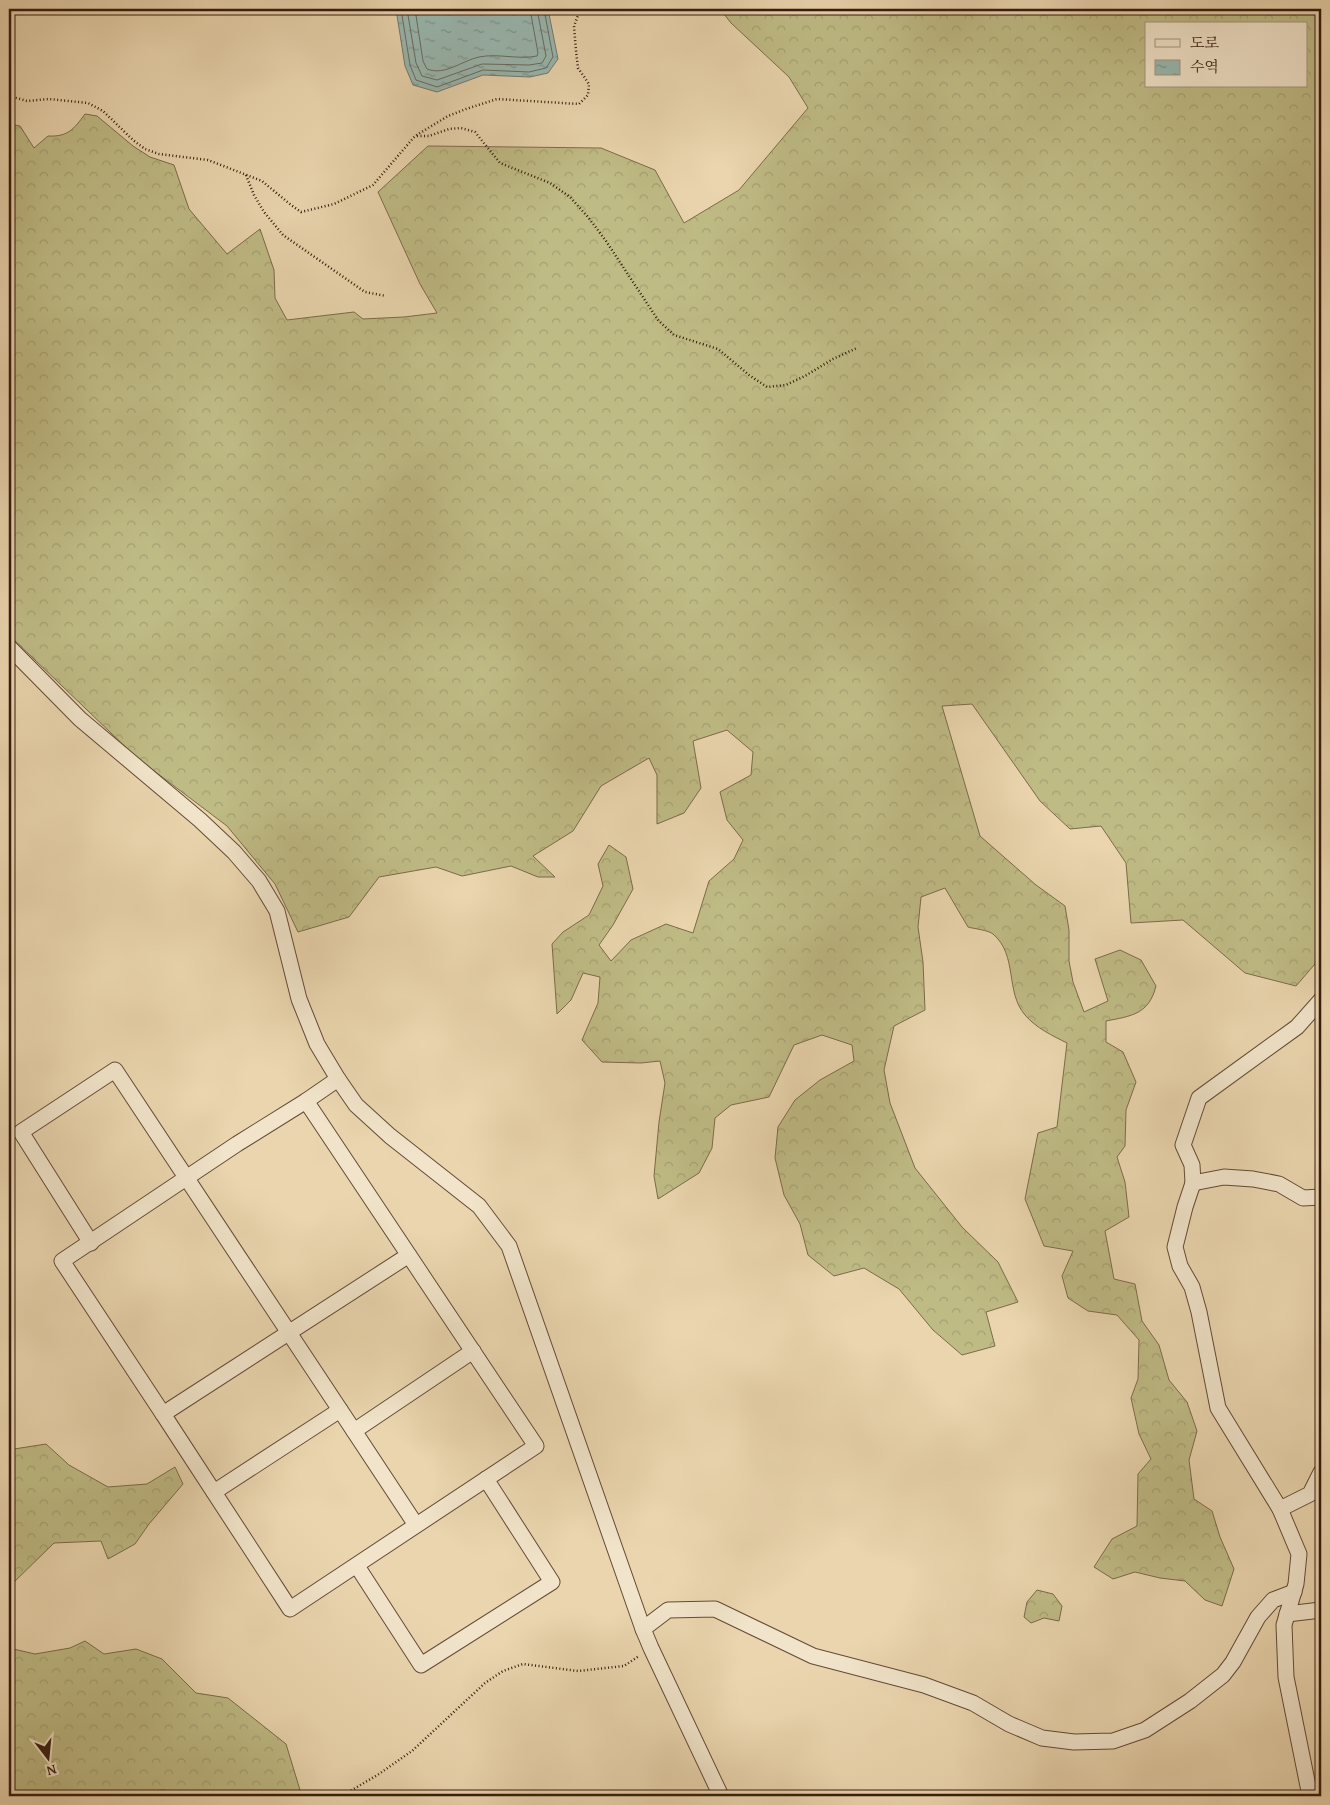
<svg xmlns="http://www.w3.org/2000/svg" width="1330" height="1805" viewBox="0 0 1330 1805" font-family="'Gentium Book Plus','Noto Serif KR',serif">
<style>
.forest{fill:url(#forest-crowns);stroke:#7b6b4a;fill-rule:evenodd}
.water{fill:url(#water-ripples);stroke:#727970}
.lines{fill:none;stroke-linecap:round;stroke-linejoin:round}
.shore{stroke:#686a60;stroke-width:1}
.stream{stroke:#727970;stroke-width:4.5}
.minor-casing{stroke:#644a36;stroke-width:17}
.path{stroke:#371b0e;stroke-width:2.5;stroke-dasharray:1 2.5;stroke-linecap:butt}
.minor{stroke:#f1e4ca;stroke-width:15}
</style>
<defs>
<pattern id="forest-crowns" width="20" height="18" patternUnits="userSpaceOnUse" patternTransform="scale(1.25)"><rect width="20" height="18" fill="#bfbb85"/><path d="M2 6a3 3 0 1 1 6 0M12 15a3 3 0 1 1 6 0" fill="none" stroke="#a5a072"/></pattern>
<pattern id="water-ripples" width="26" height="14" patternUnits="userSpaceOnUse" patternTransform="scale(1.25)"><rect width="26" height="14" fill="#99b8b1"/><path d="M2 4q2-2 4 0t4 0M15 11q2-2 4 0t4 0" fill="none" stroke="#7e958e"/></pattern>
</defs>
<rect width="100%" height="100%" fill="#ead5ae"/>
<filter id="stains"><feTurbulence type="fractalNoise" baseFrequency=".004" numOctaves="4"/><feColorMatrix values="0 0 0 0 .2 0 0 0 0 .09 0 0 0 0 .02 0 0 0 .5 -.17"/></filter>
<radialGradient id="worn" r=".72"><stop offset=".6" stop-color="#630" stop-opacity="0"/><stop offset="1" stop-color="#630" stop-opacity=".3"/></radialGradient>
<g class="forest">
<path d="M720 9H1321V957L1296 986 1245 973 1183 920 1131 923 1126 863 1101 826 1070 829 1040 801 972 704 942 706 980 836 1036 885 1065 906 1069 930V961L1073 982 1084 1012 1108 1001 1095 959 1120 950 1141 960 1156 986C1149 1014 1132 1016 1106 1021V1042L1123 1052 1136 1082 1126 1110 1125 1146 1117 1157 1125 1182 1129 1217 1105 1231 1114 1279 1135 1284 1142 1321 1159 1345 1169 1380 1187 1402 1197 1431 1189 1460 1194 1499 1212 1511 1220 1537 1234 1569 1222 1606 1205 1600 1185 1581 1160 1578 1135 1572 1113 1579 1094 1567 1112 1539 1137 1526 1138 1474 1151 1459 1139 1434 1131 1398 1138 1379 1139 1340 1117 1315 1088 1311 1068 1298 1062 1276 1073 1251 1044 1246 1025 1199 1038 1133 1057 1127 1067 1043C1053 1036 1036 1028 1025 1015 1005 992 1018 955 993 934 988 930 975 929 968 927L945 888 921 897 918 927 923 962 925 1010 894 1026 884 1070 890 1103 915 1168 962 1227 998 1262 1018 1302 986 1312 995 1346 962 1355 933 1330 899 1289 864 1268 834 1276 808 1255 800 1224 784 1195 775 1158 778 1127 795 1100 820 1080 854 1061 852 1045 822 1035 794 1045 769 1097 731 1105 715 1118 712 1148 699 1173 658 1199 654 1176 659 1122 665 1083 660 1061 641 1063 602 1062 582 1040 598 1003 600 977 583 973 571 1000 557 1014 552 944 563 932 589 915 603 886 598 864 609 845 626 857 633 889 613 925 599 945 611 961 631 940 666 924 693 933 709 881 734 859 743 840 727 820 720 792 751 775 753 752 727 730 693 741 701 788 684 813 657 824V775L649 758 601 786 573 831 533 856 555 877H538L511 866 462 876 436 867 379 877 349 917 298 932 275 884 227 826 137 758 9 635V124L20 126 34 148 48 136C68 137 74 129 85 114L97 116 133 146 150 157 174 165 189 209 227 254 260 229 274 270 275 298 287 320 354 312 363 319 404 317 437 313 420 284 378 192 428 146 601 148 655 170 684 223 739 190 808 108 789 77 731 23ZM1146 24H1306V86H1146Z"/>
<polygon points="9,1443 14,1449 46,1444 69,1465 108,1487 147,1484 175,1467 183,1484 149,1524 135,1544 108,1559 101,1541 54,1543 9,1587"/>
<polygon points="1037,1590 1053,1594 1062,1606 1059,1621 1044,1618 1031,1623 1024,1617 1027,1602"/>
<polygon points="85,1641 104,1654 136,1649 162,1659 196,1693 228,1698 286,1744 300,1790 288,1796 203,1796 163,1790 112,1796 16,1796 9,1792 9,1648 35,1654 70,1648"/>
</g>
<polygon class="water" points="396,9 548,9 558,59 548,73 530,77 483,75 437,92 413,85 405,66"/>
<g class="lines">
<g class="shore">
<polyline points="401,9 410,65 416,80 437,87 483,70 529,72 546,68 553,57 544,9"/>
<polyline points="407,9 416,63 422,76 437,80 482,64 529,65 542,63 546,56 537,9"/>
<path d="M415 9 423 61 427 69C445 76 461 61 479 57 498 53 518 60 537 56L538 53 530 9"/>
</g>
<polyline class="stream" points="387,1796 390,1795"/>
<g class="minor-casing">
<g id="minor">
<polyline points="9,647 80,719 200,820 234,852 259,881 277,911 299,999 317,1044 338,1079 356,1105 390,1136 479,1206 509,1246 643,1629 651,1648 721,1796"/>
<path d="M306 1101C383 1216 459 1331 536 1446L290 1609 163 1414 409 1255"/>
<polyline points="1193,1183 1224,1177 1253,1179 1279,1184 1303,1198 1321,1197"/>
<polyline points="91,1243 21,1132 115,1070 354,1431"/>
<polyline points="163,1414 62,1261 237,1144 306,1101 338,1079"/>
<polyline points="214,1492 340,1410"/>
<polyline points="1280,1509 1310,1494 1321,1472"/>
<polyline points="416,1525 354,1431 473,1351"/>
<polyline points="357,1566 421,1665 552,1582 486,1479"/>
<polyline points="1287,1614 1321,1610"/>
<polyline points="643,1629 668,1610 715,1609 813,1656 924,1685 973,1703 1009,1724 1042,1738 1074,1742 1113,1741 1145,1730 1190,1701 1223,1675 1233,1662 1258,1617 1273,1600 1294,1592"/>
<polyline points="1310,1796 1286,1677 1284,1625 1296,1584 1299,1554 1280,1509 1218,1408 1199,1312 1192,1287 1180,1266 1175,1247 1185,1207 1193,1183 1192,1165 1183,1145 1199,1098 1297,1027 1321,1000"/>
</g>
</g>
<g class="path">
<polyline points="9,96 27,101 49,99 88,103 103,111 133,140 145,149 159,154 208,160 262,181 291,205 301,212 334,204 373,185 415,136 448,116 466,109 497,99 579,104 588,95 589,84 578,68 576,51 574,26 580,10 582,9"/>
<polyline points="417,136 429,136 449,129 461,128 475,132 500,163 550,183 570,197 588,217 606,241 658,320 674,335 718,349 749,375 767,387 786,385 805,376 833,359 857,348"/>
<polyline points="246,175 254,195 264,212 283,235 365,292 386,296"/>
<polyline points="342,1796 379,1774 412,1751 485,1683 503,1671 523,1664 578,1671 624,1666 639,1656"/>
</g>
<use href="#minor" class="minor"/>
</g>
<rect width="1330" height="1805" fill="none" stroke="#ead5ae" stroke-width="30"/>
<rect x="10" y="10" width="1310" height="1785" fill="none" stroke="#371b0e" stroke-width="2.5"/>
<rect x="15" y="15" width="1300" height="1775" fill="none" stroke="#371b0e"/>
<rect x="1145" y="22" width="162" height="65" fill="#f1e4ca" stroke="#a7947f"/>
<rect x="1155" y="39" width="25" height="8" fill="#f1e4ca" stroke="#a7947f"/>
<text x="1190" y="48" font-size="15" fill="#371b0e">도로</text>
<rect x="1155" y="60" width="25" height="15" fill="url(#water-ripples)" stroke="#a7947f"/>
<text x="1190" y="72" font-size="15" fill="#371b0e">수역</text>
<g transform="translate(48 1758) rotate(164)" stroke="#f1e4ca" stroke-width="4" paint-order="stroke">
<path d="M0-4L9 19L0 12L-9 19Z" fill="#371b0e"/>
<text y="-8" font-size="14" font-weight="bold" text-anchor="middle" fill="#371b0e">N</text>
</g>
<rect width="100%" height="100%" filter="url(#stains)"/>
<rect width="100%" height="100%" fill="url(#worn)"/>
</svg>
